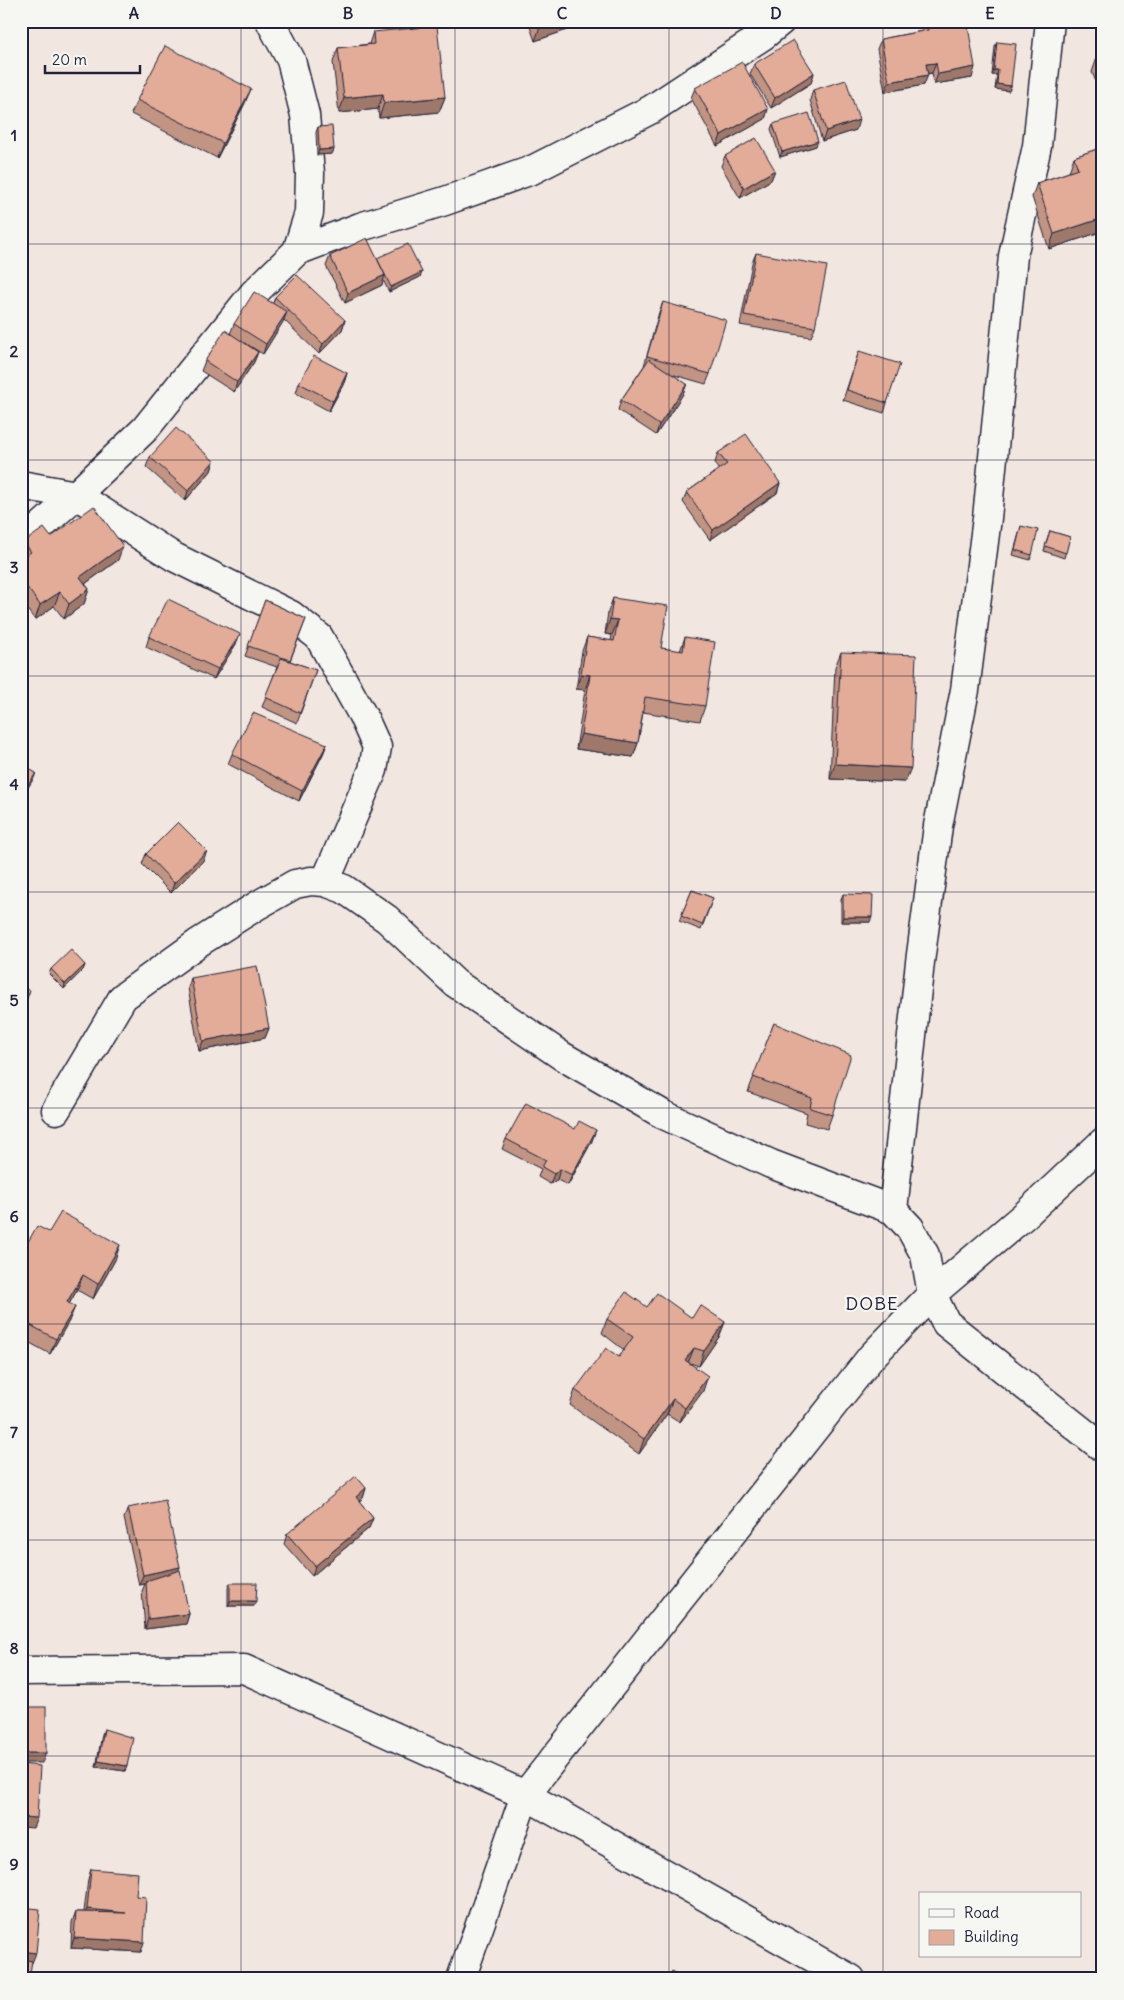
<svg xmlns="http://www.w3.org/2000/svg" width="1124" height="2000" viewBox="0 0 1124 2000" font-family="Delius,sans-serif">
<style>
.lines{fill:none;stroke-linecap:round;stroke-linejoin:round}
.minor-casing{stroke:#22223b;stroke-width:31}
.tertiary-casing{stroke:#22223b;stroke-width:31}
.minor{stroke:#f6f6f2;stroke-width:28}
.tertiary{stroke:#f6f6f2;stroke-width:28}
.wall{fill:#c29483;stroke:#22223b}
.shaded-wall{fill:#9e786a;stroke:#22223b}
.building{fill:#e2ac98;stroke:#22223b}
.grid{fill:none;stroke:#22223b;stroke-width:1;stroke-opacity:0.55}
.labels{text-anchor:middle;dominant-baseline:central;stroke-width:4.5;stroke-linejoin:round;paint-order:stroke}
.quarter-label{font-size:18px;letter-spacing:1px;fill:#22223b;stroke:#f6f6f2}
.neatline{fill:none;stroke:#22223b;stroke-width:2}
.grid-label{font-size:16px;text-anchor:middle;font-weight:bold;fill:#22223b}
</style>
<rect width="100%" height="100%" fill="#f2e7e0"/>
<filter id="ink" filterUnits="userSpaceOnUse"><feTurbulence type="fractalNoise" baseFrequency=".02" numOctaves="2"/><feDisplacementMap in="SourceGraphic" scale="10" xChannelSelector="R" yChannelSelector="G"/><feConvolveMatrix kernelMatrix="1 2 1 2 8 2 1 2 1" color-interpolation-filters="sRGB"/></filter>
<g filter="url(#ink)">
<g class="lines">
<g class="minor-casing">
<g id="minor">
<polyline points="297,251 360,227 445,201 532,170 652,109 764,35 781,21"/>
<polyline points="21,485 76,495 174,557 291,615 319,637 363,716 377,747 373,770 325,882"/>
<polyline points="21,544 76,495 145,429 254,293 297,251 309,213 310,173 305,115 291,60 270,21"/>
<polyline points="56,1110 123,997 198,943 258,905 295,884 311,881 325,882 344,889 387,919 455,983 562,1056 664,1115 771,1164 893,1210 910,1228 925,1255 932,1294 946,1323 1103,1448"/>
<polyline points="893,1210 920,962 938,826 965,690 987,518 1013,256 1037,146 1050,21"/>
<polyline points="851,1979 525,1795 872,1356 932,1294 1025,1215 1103,1142"/>
</g>
</g>
<g class="tertiary-casing">
<polyline id="tertiary" points="21,1671 244,1669 525,1795 461,1979"/>
</g>
<use href="#minor" class="minor"/>
<use href="#tertiary" class="tertiary"/>
</g>
<g class="wall">
<polygon points="528,21 593,21 535,41"/>
<polygon points="924,21 967,21 972,78 934,84 932,73 927,74 924,85 885,92 877,49 881,39 922,31 922,27"/>
<polygon points="373,32 445,97 439,112 379,118 378,109 339,113 333,62 338,48 369,44"/>
<polygon points="997,42 1011,86 1009,91 995,89 997,75 992,75 995,47"/>
<polygon points="1103,56 1103,100 1092,72 1097,58"/>
<polygon points="754,64 814,73 811,83 771,108 750,74"/>
<polygon points="695,88 768,109 765,119 717,146 691,98"/>
<polygon points="813,90 856,130 822,141 810,100"/>
<polygon points="137,100 245,103 217,158 131,114"/>
<polygon points="773,124 816,146 780,157 771,129"/>
<polygon points="318,127 334,149 332,154 317,155 316,132"/>
<polygon points="1103,147 1103,231 1049,249 1032,197 1037,183 1069,172 1074,157"/>
<polygon points="725,156 775,170 771,180 740,198 721,166"/>
<polygon points="756,253 815,327 811,337 740,325 752,263"/>
<polygon points="330,256 377,259 422,272 420,277 389,292 383,280 382,285 345,303 326,266"/>
<polygon points="275,297 345,320 342,330 319,354 284,320 263,354 248,345 258,352 254,362 234,392 201,371 205,361 230,334 234,324 273,303"/>
<polygon points="663,302 710,374 706,384 671,374 683,394 656,435 618,410 621,400 644,366 659,312"/>
<polygon points="859,351 887,403 884,413 843,400"/>
<polygon points="347,373 344,383 329,411 296,393 299,383"/>
<polygon points="718,453 780,483 777,493 710,540 683,502 687,492 719,469 715,463"/>
<polygon points="150,457 214,461 211,471 185,501 146,467"/>
<polygon points="1021,526 1032,555 1030,560 1013,555"/>
<polygon points="1050,531 1070,537 1064,558 1044,551"/>
<polygon points="51,537 118,560 85,584 89,589 84,604 64,619 54,606 35,620 21,601 21,550 24,542"/>
<polygon points="613,598 661,648 680,651 685,637 705,706 700,721 643,712 638,743 633,757 576,749 585,690 576,689 582,651 587,637 611,641 612,635 605,634 608,612"/>
<polygon points="265,600 306,619 290,661 316,670 297,723 262,707 277,667 245,656"/>
<polygon points="149,637 236,644 214,679 146,647"/>
<polygon points="841,652 905,782 830,779 835,667"/>
<polygon points="327,744 323,754 299,801 228,764 232,754"/>
<polygon points="146,854 203,861 171,893 142,864"/>
<polygon points="692,890 713,898 701,930 679,921"/>
<polygon points="843,894 870,922 841,922 841,899"/>
<polygon points="85,965 83,970 64,989 49,974 51,969"/>
<polygon points="191,978 269,1028 265,1038 199,1051 188,988"/>
<polygon points="774,1023 832,1115 827,1129 805,1123 807,1113 748,1092"/>
<polygon points="506,1139 592,1141 568,1185 557,1180 550,1184 538,1177 541,1169 502,1149"/>
<polygon points="49,1232 115,1260 93,1299 77,1290 69,1304 69,1321 50,1354 21,1338 21,1254"/>
<polygon points="647,1307 692,1318 725,1322 719,1337 699,1366 690,1363 703,1391 680,1422 667,1414 639,1454 570,1405 575,1390 619,1357 624,1350 602,1333 607,1319"/>
<polygon points="366,1488 363,1498 359,1501 373,1518 369,1528 312,1576 284,1544 287,1534"/>
<polygon points="128,1508 180,1567 178,1570 189,1614 186,1624 145,1629 142,1591 145,1584 139,1585 124,1518"/>
<polygon points="230,1583 254,1606 228,1606 228,1588"/>
<polygon points="104,1729 127,1766 125,1771 96,1767 102,1734"/>
<polygon points="91,1869 136,1896 141,1952 71,1948 72,1922 76,1912 84,1912 88,1879"/>
</g>
<g class="shaded-wall">
<polygon points="556,21 593,21 535,41 540,27"/>
<polygon points="936,63 932,73 922,74 926,64"/>
<polygon points="975,67 972,78 934,84 938,74"/>
<polygon points="994,70 998,70 997,75 992,75"/>
<polygon points="814,73 811,83 771,108 775,98"/>
<polygon points="928,75 924,85 885,92 889,82"/>
<polygon points="997,84 1011,86 1009,91 995,89"/>
<polygon points="251,89 245,103 217,158 223,143"/>
<polygon points="383,94 378,109 339,113 344,98"/>
<polygon points="445,97 439,112 379,118 384,103"/>
<polygon points="768,109 765,119 717,146 721,135"/>
<polygon points="859,120 856,130 822,141 826,131"/>
<polygon points="818,141 816,146 780,157 782,152"/>
<polygon points="334,149 332,154 317,155 319,150"/>
<polygon points="775,170 771,180 740,198 744,188"/>
<polygon points="1103,218 1103,231 1049,249 1054,234"/>
<polygon points="422,272 420,277 389,292 391,287"/>
<polygon points="385,275 382,285 345,303 348,293"/>
<polygon points="287,312 283,322 263,354 266,344"/>
<polygon points="345,320 342,330 319,354 323,344"/>
<polygon points="258,352 254,362 234,392 237,382"/>
<polygon points="347,373 344,383 329,411 333,401"/>
<polygon points="687,384 683,394 656,435 659,425"/>
<polygon points="214,461 211,471 185,501 188,491"/>
<polygon points="780,483 777,493 710,540 713,530"/>
<polygon points="123,546 118,560 75,591 80,577"/>
<polygon points="89,589 84,604 64,619 69,604"/>
<polygon points="60,592 54,606 35,620 40,605"/>
<polygon points="610,619 618,620 612,635 605,634"/>
<polygon points="240,634 236,644 214,679 218,669"/>
<polygon points="581,674 590,675 585,690 576,689"/>
<polygon points="581,734 638,743 633,757 576,749"/>
<polygon points="327,744 323,754 299,801 302,791"/>
<polygon points="835,764 911,768 905,782 830,779"/>
<polygon points="36,773 34,778 21,799 21,796"/>
<polygon points="207,851 203,861 171,893 174,883"/>
<polygon points="843,917 872,917 870,922 841,922"/>
<polygon points="85,965 83,970 64,989 65,984"/>
<polygon points="269,1028 265,1038 199,1051 203,1041"/>
<polygon points="596,1130 592,1141 568,1185 572,1175"/>
<polygon points="560,1169 557,1180 550,1184 554,1174"/>
<polygon points="120,1245 115,1260 93,1299 98,1284"/>
<polygon points="83,1275 77,1290 62,1317 67,1302"/>
<polygon points="75,1307 69,1321 50,1354 56,1339"/>
<polygon points="725,1322 719,1337 699,1366 704,1351"/>
<polygon points="694,1348 688,1363 685,1360"/>
<polygon points="708,1376 703,1391 680,1422 685,1408"/>
<polygon points="673,1399 667,1414 639,1454 644,1439"/>
<polygon points="366,1488 363,1498 352,1507 356,1497"/>
<polygon points="373,1518 369,1528 312,1576 315,1566"/>
<polygon points="180,1567 176,1577 146,1581 145,1584 139,1585 143,1575"/>
<polygon points="230,1601 256,1601 254,1606 228,1606"/>
<polygon points="189,1614 186,1624 145,1629 148,1619"/>
<polygon points="21,1753 46,1753 42,1763 21,1763"/>
<polygon points="98,1761 127,1766 125,1771 96,1767"/>
<polygon points="21,1817 37,1818 33,1828 21,1827"/>
<polygon points="87,1909 126,1913 83,1919"/>
<polygon points="74,1938 144,1942 141,1952 71,1948"/>
<polygon points="21,1951 36,1953 32,1963 21,1962"/>
</g>
<g class="building">
<polygon points="539,21 556,21 540,27"/>
<polygon points="926,21 967,21 975,67 938,74 936,63 926,64 928,75 889,82 881,39 928,30"/>
<polygon points="437,26 445,97 384,103 383,94 344,98 338,48 374,44 373,32"/>
<polygon points="793,40 814,73 775,98 754,64"/>
<polygon points="997,42 1016,44 1011,86 997,84 998,70 994,70"/>
<polygon points="165,46 251,89 223,143 137,100"/>
<polygon points="1103,56 1103,72 1097,58"/>
<polygon points="742,62 768,109 721,135 695,88"/>
<polygon points="846,80 859,120 826,131 813,90"/>
<polygon points="809,113 818,141 782,152 773,124"/>
<polygon points="332,126 334,149 319,150 318,127"/>
<polygon points="756,138 775,170 744,188 725,156"/>
<polygon points="1103,147 1103,218 1054,234 1037,183 1078,169 1074,157"/>
<polygon points="367,238 385,275 348,293 330,256"/>
<polygon points="408,244 422,272 391,287 377,258"/>
<polygon points="756,253 827,266 815,327 744,315"/>
<polygon points="297,275 345,320 323,344 275,297"/>
<polygon points="254,292 287,312 266,344 234,324"/>
<polygon points="663,302 726,320 710,374 647,356"/>
<polygon points="225,330 258,352 237,382 205,361"/>
<polygon points="859,351 900,364 887,403 847,390"/>
<polygon points="314,356 347,373 333,401 299,383"/>
<polygon points="649,359 687,384 659,425 621,400"/>
<polygon points="176,428 214,461 188,491 150,457"/>
<polygon points="746,434 780,483 713,530 687,492 727,464 718,453"/>
<polygon points="94,506 123,546 80,577 89,589 69,604 60,592 40,605 21,579 21,559 31,552 24,542 44,528 51,537"/>
<polygon points="1021,526 1038,530 1032,555 1015,550"/>
<polygon points="1050,531 1070,537 1066,553 1045,546"/>
<polygon points="613,598 668,606 661,648 683,651 685,637 715,642 705,706 645,697 638,743 581,734 590,675 581,674 587,637 614,641 618,620 610,619"/>
<polygon points="168,599 240,634 218,669 149,637"/>
<polygon points="265,600 306,619 290,660 248,646"/>
<polygon points="841,652 916,655 911,768 835,764"/>
<polygon points="281,658 316,670 300,713 265,697"/>
<polygon points="253,713 327,744 302,791 232,754"/>
<polygon points="21,764 36,773 21,796"/>
<polygon points="178,822 207,851 174,883 146,854"/>
<polygon points="692,890 713,898 702,925 681,916"/>
<polygon points="843,894 873,895 872,917 843,917"/>
<polygon points="71,950 85,965 65,984 51,969"/>
<polygon points="257,966 269,1028 203,1041 191,978"/>
<polygon points="21,988 30,990 21,1016"/>
<polygon points="774,1023 851,1055 832,1115 810,1108 812,1098 753,1077"/>
<polygon points="526,1103 575,1129 579,1121 596,1130 572,1175 560,1169 554,1174 542,1167 546,1160 506,1139"/>
<polygon points="61,1212 120,1245 98,1284 83,1275 67,1302 75,1307 56,1339 21,1320 21,1254 37,1226 49,1232"/>
<polygon points="626,1292 647,1307 657,1293 692,1318 700,1305 725,1322 704,1351 694,1348 685,1360 708,1376 685,1408 673,1399 644,1439 575,1390 606,1348 619,1357 633,1337 607,1319"/>
<polygon points="356,1476 366,1488 356,1497 373,1518 315,1566 287,1534"/>
<polygon points="165,1500 180,1567 143,1575 128,1508"/>
<polygon points="180,1570 189,1614 148,1619 146,1581"/>
<polygon points="230,1583 257,1583 256,1601 230,1601"/>
<rect x="21" y="1707" width="25" height="46"/>
<polygon points="104,1729 133,1738 127,1766 98,1761"/>
<polygon points="21,1764 40,1766 37,1818 21,1817"/>
<polygon points="91,1869 138,1873 136,1896 146,1897 144,1942 74,1938 76,1912 126,1913 87,1909"/>
<polygon points="21,1907 40,1909 36,1953 21,1951"/>
<polygon points="21,1959 32,1961 29,1979 21,1979"/>
<polygon points="672,1971 682,1979 666,1979"/>
</g>
</g>
<path class="grid" d="M241 21V1979M455 21V1979M669 21V1979M883 21V1979M21 244H1103M21 460H1103M21 676H1103M21 892H1103M21 1108H1103M21 1324H1103M21 1540H1103M21 1756H1103"/>
<g class="labels">
<g class="quarter-label">
<text x="872" y="1303">DOBE</text>
</g>
</g>
<rect width="1124" height="2000" fill="none" stroke="#f6f6f2" stroke-width="55"/>
<rect x="919" y="1892" width="162" height="65" fill="#f6f6f2" stroke="#a1a1a9"/>
<rect x="929" y="1909" width="25" height="8" fill="#f6f6f2" stroke="#a1a1a9"/>
<text x="964" y="1918" font-size="15" fill="#22223b">Road</text>
<rect x="929" y="1930" width="25" height="15" fill="#e2ac98" stroke="#a1a1a9"/>
<text x="964" y="1942" font-size="15" fill="#22223b">Building</text>
<path d="M45 65v8h95v-8" fill="none" stroke="#22223b" stroke-width="2.5"/>
<text x="52" y="65" font-size="15" fill="#22223b" stroke="#f6f6f2" stroke-width="4" paint-order="stroke">20 m</text>
<rect x="28" y="28" width="1068" height="1944" class="neatline"/>
<g class="grid-label">
<text x="134" y="19">A</text>
<text x="348" y="19">B</text>
<text x="562" y="19">C</text>
<text x="776" y="19">D</text>
<text x="990" y="19">E</text>
<text x="14" y="141">1</text>
<text x="14" y="357">2</text>
<text x="14" y="573">3</text>
<text x="14" y="790">4</text>
<text x="14" y="1006">5</text>
<text x="14" y="1222">6</text>
<text x="14" y="1438">7</text>
<text x="14" y="1654">8</text>
<text x="14" y="1870">9</text>
</g>
</svg>
